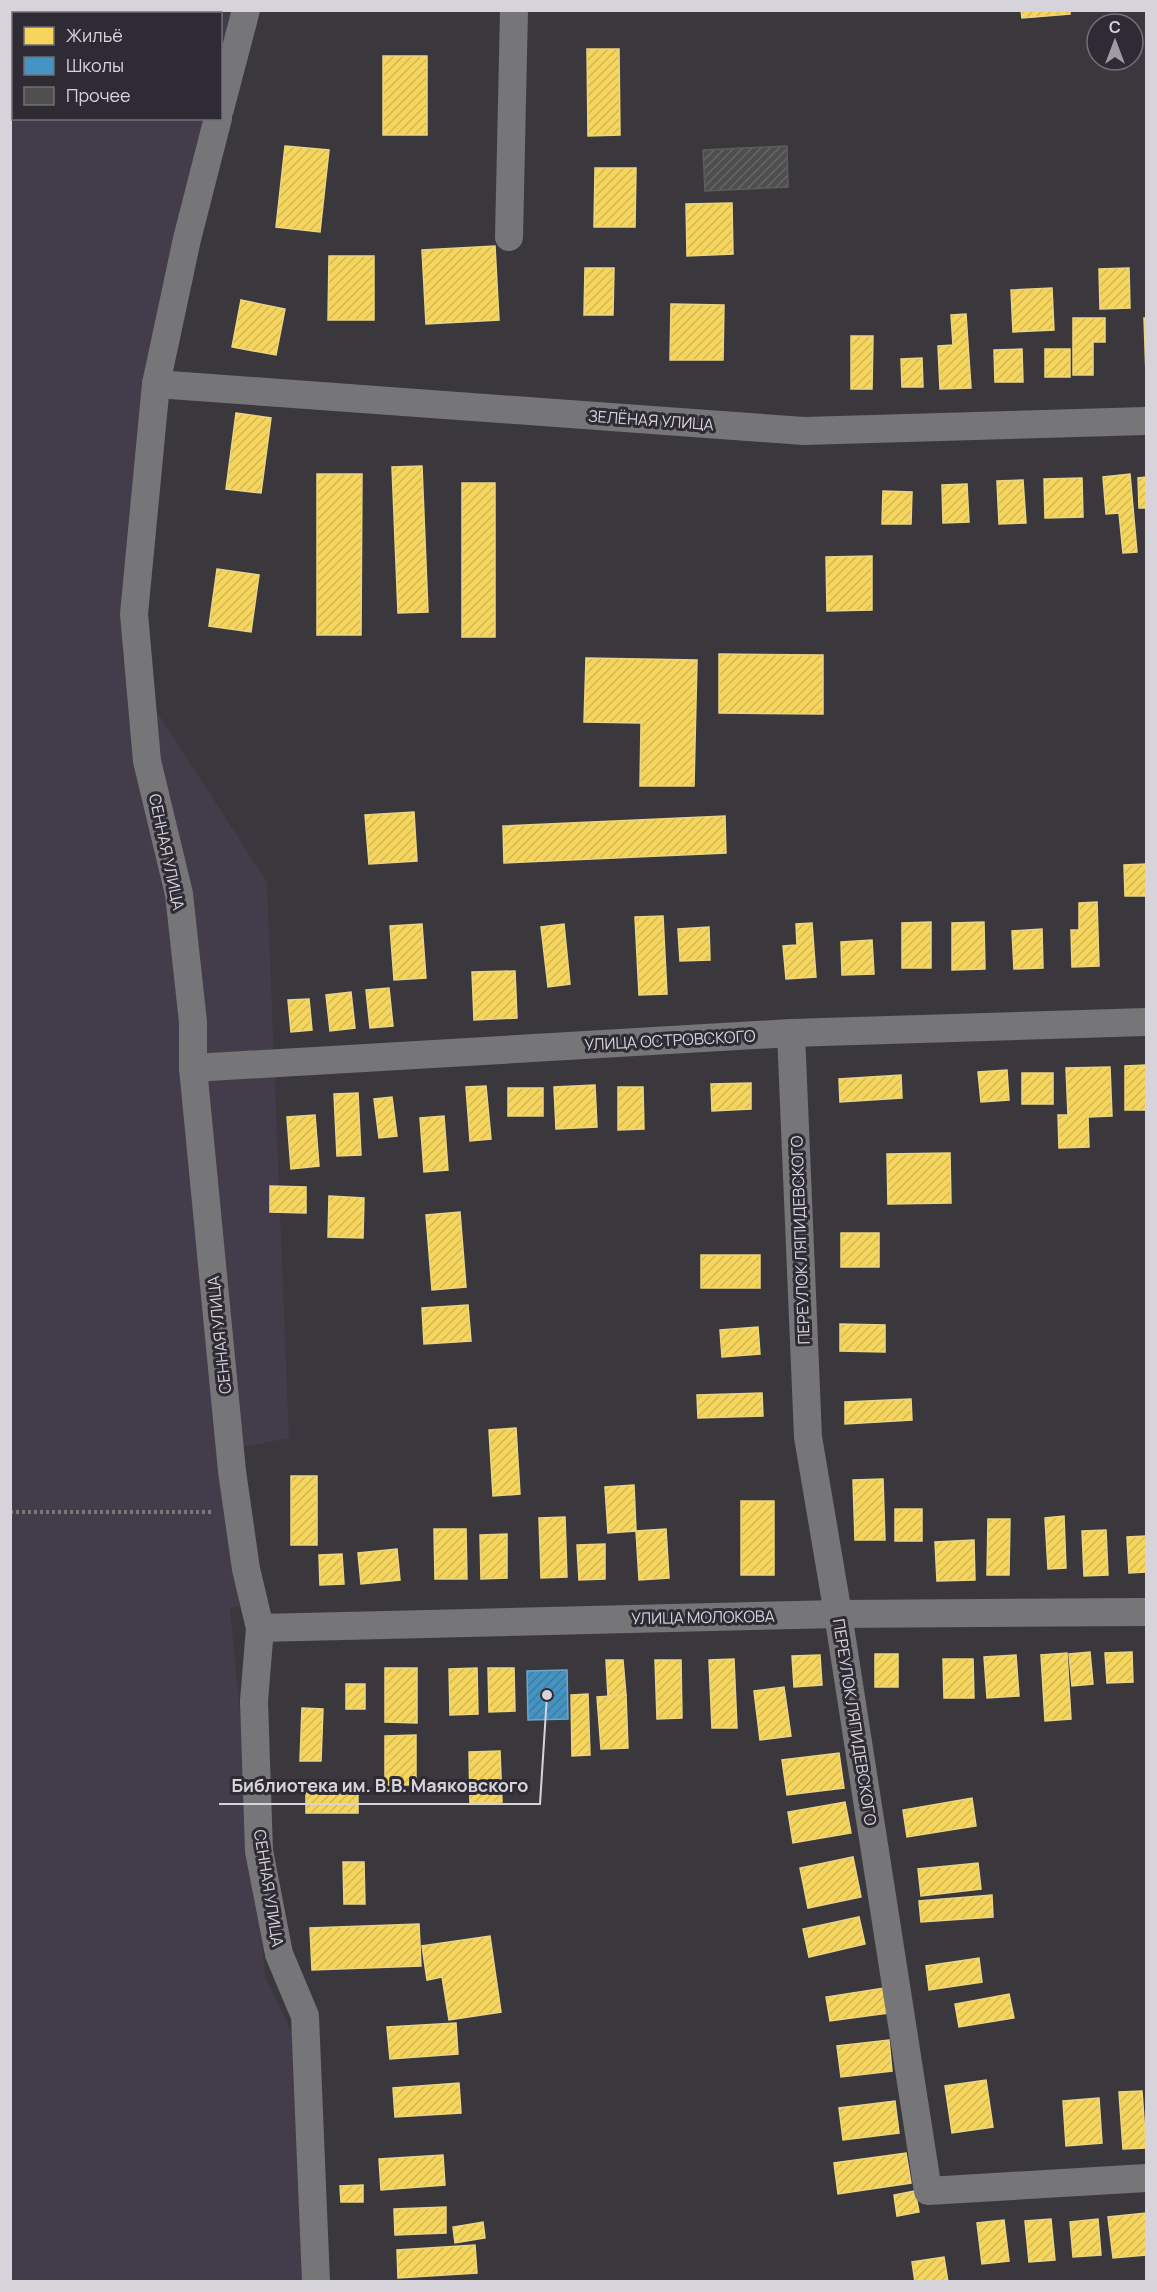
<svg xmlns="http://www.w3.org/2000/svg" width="1157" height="2292" viewBox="0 0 1157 2292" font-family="Manrope,sans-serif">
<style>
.built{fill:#433c4b}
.homes{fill:url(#homes-hatch);stroke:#ecd582;stroke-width:1.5}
.schools{fill:url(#schools-hatch);stroke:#6fa6ca;stroke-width:1.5}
.building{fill:url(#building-hatch);stroke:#5d5c5c;stroke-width:1.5}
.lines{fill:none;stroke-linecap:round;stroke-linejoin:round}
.path{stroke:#787779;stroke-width:4;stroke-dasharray:3 3;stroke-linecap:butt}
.street{stroke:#767577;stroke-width:28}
.labels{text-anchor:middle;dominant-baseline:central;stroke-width:6;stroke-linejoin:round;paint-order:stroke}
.street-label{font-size:16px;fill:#d6d4da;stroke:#2f2b35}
.leader{fill:none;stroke:#d6d4da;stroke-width:2}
.callout-dot{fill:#d6d4da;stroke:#2f2b35;stroke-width:2}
.callout-label{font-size:18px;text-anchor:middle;font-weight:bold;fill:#d6d4da;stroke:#2f2b35;stroke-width:6;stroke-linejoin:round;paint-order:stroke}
</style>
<defs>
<pattern id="homes-hatch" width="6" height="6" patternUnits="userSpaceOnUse" patternTransform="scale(1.5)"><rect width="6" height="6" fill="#f6d55c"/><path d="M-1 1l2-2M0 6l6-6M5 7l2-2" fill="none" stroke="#d2b757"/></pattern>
<pattern id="schools-hatch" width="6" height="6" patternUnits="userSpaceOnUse" patternTransform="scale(1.5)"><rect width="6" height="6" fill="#4393c3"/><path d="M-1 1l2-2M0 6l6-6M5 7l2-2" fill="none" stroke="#427a9c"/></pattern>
<pattern id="building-hatch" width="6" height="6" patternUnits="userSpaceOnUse" patternTransform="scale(1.5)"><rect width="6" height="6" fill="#4f4e4e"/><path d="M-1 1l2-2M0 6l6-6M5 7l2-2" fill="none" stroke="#686767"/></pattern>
</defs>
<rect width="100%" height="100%" fill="#3a383d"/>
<polygon class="built" points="11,11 232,11 221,61 220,14 14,14 14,118 207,119 138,426 122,658 267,882 289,1438 242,1447 259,1604 230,1608 265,1976 294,2037 302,2281 11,2282"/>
<g class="homes">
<polygon points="1021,10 1070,10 1070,14 1022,18"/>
<polygon points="587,49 619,49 620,135 588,136"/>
<rect x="383" y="56" width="44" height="79"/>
<polygon points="285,146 329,150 320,232 276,227"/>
<polygon points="595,168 636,168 635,227 594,227"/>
<polygon points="732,203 733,254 687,256 686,204"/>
<polygon points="495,246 499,320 426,324 422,250"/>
<polygon points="329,256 374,256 374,320 328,320"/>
<polygon points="585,268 614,268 613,315 584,315"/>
<polygon points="1129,268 1130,308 1100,309 1099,269"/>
<polygon points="1052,288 1054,330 1013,332 1011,290"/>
<polygon points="241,300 285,309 276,355 232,347"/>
<polygon points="671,304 724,305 723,360 670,360"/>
<polygon points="966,314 971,388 940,389 938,346 953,345 951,315"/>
<polygon points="1073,318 1105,318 1105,342 1093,342 1093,375 1073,375"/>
<polygon points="1144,318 1146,318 1146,375"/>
<polygon points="851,336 873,336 872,389 851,389"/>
<polygon points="1022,349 1023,382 995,382 994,350"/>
<rect x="1045" y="349" width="25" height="28"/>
<polygon points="922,358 923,387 902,387 901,359"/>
<polygon points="236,413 271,418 261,493 226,489"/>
<polygon points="422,466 428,612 398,613 392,467"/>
<polygon points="317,474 362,474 361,635 317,635"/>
<polygon points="1130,474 1137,552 1123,553 1119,513 1106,514 1103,477"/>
<polygon points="1146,477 1146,508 1139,508 1138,478"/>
<polygon points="1082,478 1083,517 1045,518 1044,479"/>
<polygon points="1023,480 1026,523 999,524 997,481"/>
<rect x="462" y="483" width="33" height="154"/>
<polygon points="967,484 969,522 943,523 942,485"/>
<polygon points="883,491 912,492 911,524 882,524"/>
<polygon points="872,556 872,610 827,611 826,557"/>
<polygon points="217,569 259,575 251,632 209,626"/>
<polygon points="719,654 823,655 823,714 719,713"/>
<polygon points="586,658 697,660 694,786 640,786 641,723 584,722"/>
<polygon points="414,812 417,861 369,864 365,815"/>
<polygon points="725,816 726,853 504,863 503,826"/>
<polygon points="1146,864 1146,896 1125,896 1124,865"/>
<polygon points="1097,902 1099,966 1072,967 1071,930 1079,930 1079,903"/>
<polygon points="663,916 667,994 639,995 635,917"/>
<polygon points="931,922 931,968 902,968 902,923"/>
<polygon points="984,922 985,969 952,970 952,923"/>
<polygon points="812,923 816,977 786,979 783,946 797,945 796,924"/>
<polygon points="422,924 426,978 394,980 390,926"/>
<polygon points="564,924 570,984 548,987 541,927"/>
<polygon points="709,927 710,960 680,961 678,929"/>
<polygon points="1042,929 1043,968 1014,969 1012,931"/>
<polygon points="872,940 874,974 842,975 841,942"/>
<polygon points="515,971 517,1018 474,1020 472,972"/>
<polygon points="389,988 393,1026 370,1028 366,990"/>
<polygon points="351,992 355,1028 330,1031 326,995"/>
<polygon points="309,999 312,1030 291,1032 288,1000"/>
<polygon points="1146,1065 1146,1110 1125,1110 1125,1066"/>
<polygon points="1110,1067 1112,1116 1088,1117 1089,1147 1059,1148 1058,1115 1068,1115 1066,1068"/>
<polygon points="1007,1070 1009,1100 981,1102 978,1072"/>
<rect x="1022" y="1073" width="31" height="31"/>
<polygon points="901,1075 902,1098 840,1102 839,1079"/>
<polygon points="751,1083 751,1109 712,1111 711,1084"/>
<polygon points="595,1085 597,1127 556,1129 554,1087"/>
<polygon points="486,1086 491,1139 470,1141 466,1087"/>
<polygon points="618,1087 643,1087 644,1129 618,1130"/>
<rect x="508" y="1088" width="35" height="28"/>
<polygon points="358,1093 361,1155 337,1156 334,1094"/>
<polygon points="392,1097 397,1136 379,1138 374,1099"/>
<polygon points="315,1115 319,1166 291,1169 287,1117"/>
<polygon points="444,1116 448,1170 424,1172 420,1118"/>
<polygon points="950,1153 951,1203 888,1204 887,1154"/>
<polygon points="270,1186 306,1187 306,1213 270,1212"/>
<polygon points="329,1196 364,1198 363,1238 328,1237"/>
<polygon points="460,1212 466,1287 432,1290 426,1215"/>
<rect x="841" y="1233" width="38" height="34"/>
<rect x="701" y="1255" width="59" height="33"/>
<polygon points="468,1305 471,1341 424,1344 422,1308"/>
<polygon points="840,1324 885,1325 885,1352 840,1351"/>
<polygon points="758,1327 760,1354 722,1357 720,1330"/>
<polygon points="762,1393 763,1416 698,1418 697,1395"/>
<polygon points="911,1399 912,1420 845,1424 845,1402"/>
<polygon points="516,1428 520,1494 493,1496 489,1430"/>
<rect x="291" y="1476" width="26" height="69"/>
<polygon points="883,1479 885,1540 855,1540 853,1480"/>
<polygon points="634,1485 636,1531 608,1533 605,1487"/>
<rect x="741" y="1501" width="33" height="74"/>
<rect x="895" y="1509" width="27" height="32"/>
<polygon points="1064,1516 1066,1568 1048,1569 1045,1518"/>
<polygon points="565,1517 567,1577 541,1578 539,1518"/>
<polygon points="988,1519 1010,1519 1009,1575 987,1575"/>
<polygon points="434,1529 466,1529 467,1579 435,1579"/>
<polygon points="666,1529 669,1578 639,1580 636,1531"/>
<polygon points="1106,1530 1108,1575 1084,1576 1082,1531"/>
<polygon points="507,1534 507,1578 481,1579 480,1535"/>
<polygon points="1146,1536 1146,1572 1129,1573 1127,1537"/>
<polygon points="974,1540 975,1580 937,1581 935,1542"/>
<polygon points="605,1544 605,1579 579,1580 577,1545"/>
<polygon points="397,1549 400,1580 361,1584 358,1553"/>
<polygon points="342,1554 344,1584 320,1585 319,1555"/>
<polygon points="1090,1652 1093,1684 1072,1686 1069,1654"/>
<polygon points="1132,1652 1133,1682 1107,1683 1105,1653"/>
<polygon points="1067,1653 1071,1719 1045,1721 1041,1655"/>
<rect x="875" y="1654" width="23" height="33"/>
<polygon points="820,1655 822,1685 794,1687 792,1656"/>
<polygon points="1016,1655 1019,1696 987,1698 984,1657"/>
<polygon points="734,1659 737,1728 712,1728 709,1660"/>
<polygon points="943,1659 973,1659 974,1698 944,1698"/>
<polygon points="606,1660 623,1660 626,1695 608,1696"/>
<polygon points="655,1660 681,1660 682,1718 657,1719"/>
<polygon points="385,1668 417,1668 417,1723 385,1722"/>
<polygon points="477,1668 478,1714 450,1715 449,1669"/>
<polygon points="488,1668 514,1668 515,1711 489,1712"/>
<rect x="346" y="1684" width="19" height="25"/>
<polygon points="784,1687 791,1736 760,1740 754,1691"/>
<polygon points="588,1694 590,1755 572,1756 571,1695"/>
<polygon points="626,1695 628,1748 601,1749 597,1697"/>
<polygon points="302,1708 323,1709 321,1761 300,1761"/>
<polygon points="416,1735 416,1785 385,1785 385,1736"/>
<polygon points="500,1751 502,1802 470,1803 469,1752"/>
<polygon points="839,1753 844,1788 787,1795 782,1760"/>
<polygon points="306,1788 358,1789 358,1813 306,1813"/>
<polygon points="972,1798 976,1826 907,1837 903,1810"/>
<polygon points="845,1802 851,1833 793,1843 788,1812"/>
<polygon points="853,1857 861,1897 808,1908 800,1868"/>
<polygon points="343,1862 364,1862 365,1904 344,1904"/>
<polygon points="978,1863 981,1889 921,1896 918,1869"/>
<polygon points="992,1895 993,1917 921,1922 919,1901"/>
<polygon points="859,1917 865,1944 809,1957 803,1929"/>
<polygon points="419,1924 421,1966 312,1970 310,1928"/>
<polygon points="490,1936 501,2012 449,2020 442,1977 427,1980 422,1946"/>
<polygon points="979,1958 982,1982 929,1990 926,1966"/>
<polygon points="884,1988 888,2013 830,2021 826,1997"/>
<polygon points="1009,1994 1014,2018 959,2027 955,2004"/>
<polygon points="456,2023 458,2054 390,2059 387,2027"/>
<polygon points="889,2040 892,2071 841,2077 837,2046"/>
<polygon points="986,2080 993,2127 952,2133 945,2086"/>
<polygon points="459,2083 461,2113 395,2117 393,2088"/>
<polygon points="1142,2091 1146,2148 1123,2149 1119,2092"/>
<polygon points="1099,2098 1102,2143 1066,2146 1063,2101"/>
<polygon points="895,2101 899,2133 843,2140 839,2108"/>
<polygon points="906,2153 911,2183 838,2194 834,2163"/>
<polygon points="443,2155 445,2185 381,2190 379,2159"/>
<polygon points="363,2185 363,2202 341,2202 340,2186"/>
<polygon points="915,2191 919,2212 897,2216 894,2195"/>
<polygon points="446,2207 446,2233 395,2235 394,2209"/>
<polygon points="1146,2213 1146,2255 1113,2258 1108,2217"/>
<polygon points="1051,2219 1055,2260 1029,2262 1025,2221"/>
<polygon points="1098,2219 1101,2255 1073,2257 1070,2222"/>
<polygon points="1004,2220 1009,2261 982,2264 977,2223"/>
<polygon points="483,2222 485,2238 455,2243 453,2227"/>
<polygon points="475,2245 477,2273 398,2278 397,2250"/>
<polygon points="944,2257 948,2282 915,2282 912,2262"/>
</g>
<polygon class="schools" points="567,1670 568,1719 528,1720 527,1671"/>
<polygon class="building" points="787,146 788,187 705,191 703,150"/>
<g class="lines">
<polyline class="path" points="10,1512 211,1512"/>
<g class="street">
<polyline points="220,109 246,10"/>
<polyline points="218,118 187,239 156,384 134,614 147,761 179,894 193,1022 193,1068 232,1471 246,1569 260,1628 254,1701 259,1851 279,1954 305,2016 316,2282"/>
<polyline points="509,237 514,10"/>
<polyline points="156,384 804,431 1146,421"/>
<polyline points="791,1033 808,1437 838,1614 928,2191 1146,2178"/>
<polyline points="193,1068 791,1033 1146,1022"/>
<polyline points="260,1628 838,1614 1146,1612"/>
</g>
</g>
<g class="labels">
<g class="street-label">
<text transform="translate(651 420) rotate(4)">ЗЕЛЁНАЯ УЛИЦА</text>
<text transform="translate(167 852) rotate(78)">СЕННАЯ УЛИЦА</text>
<text transform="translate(670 1040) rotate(-3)">УЛИЦА ОСТРОВСКОГО</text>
<text transform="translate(800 1240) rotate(-92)">ПЕРЕУЛОК ЛЯПИДЕВСКОГО</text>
<text transform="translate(219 1335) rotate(-96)">СЕННАЯ УЛИЦА</text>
<text transform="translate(703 1617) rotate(-1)">УЛИЦА МОЛОКОВА</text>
<text transform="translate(855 1722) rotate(81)">ПЕРЕУЛОК ЛЯПИДЕВСКОГО</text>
<text transform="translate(269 1888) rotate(81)">СЕННАЯ УЛИЦА</text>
</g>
</g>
<path class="leader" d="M547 1695L540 1804H219"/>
<circle class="callout-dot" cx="547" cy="1695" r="6"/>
<g class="callout-label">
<text x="380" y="1792">Библиотека им. В.В. Маяковского</text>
</g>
<rect width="1157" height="2292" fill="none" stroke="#d6d4da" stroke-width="24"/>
<rect x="12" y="12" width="210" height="108" fill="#2f2b35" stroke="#726f77" stroke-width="1.5"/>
<rect x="24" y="27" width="30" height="18" fill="#f6d55c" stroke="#726f77" stroke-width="1.5"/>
<text x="66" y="42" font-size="18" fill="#d6d4da">Жильё</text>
<rect x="24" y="57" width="30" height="18" fill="#4393c3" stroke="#726f77" stroke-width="1.5"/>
<text x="66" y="72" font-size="18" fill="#d6d4da">Школы</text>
<rect x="24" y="87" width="30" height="18" fill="#4f4e4e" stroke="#726f77" stroke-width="1.5"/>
<text x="66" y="102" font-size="18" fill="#d6d4da">Прочее</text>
<g transform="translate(1115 42)"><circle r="28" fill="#2f2b35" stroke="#726f77" stroke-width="1.5"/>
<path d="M0-4.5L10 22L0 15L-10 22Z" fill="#9f9da3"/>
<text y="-9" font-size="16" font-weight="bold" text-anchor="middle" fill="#d6d4da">С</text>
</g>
</svg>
